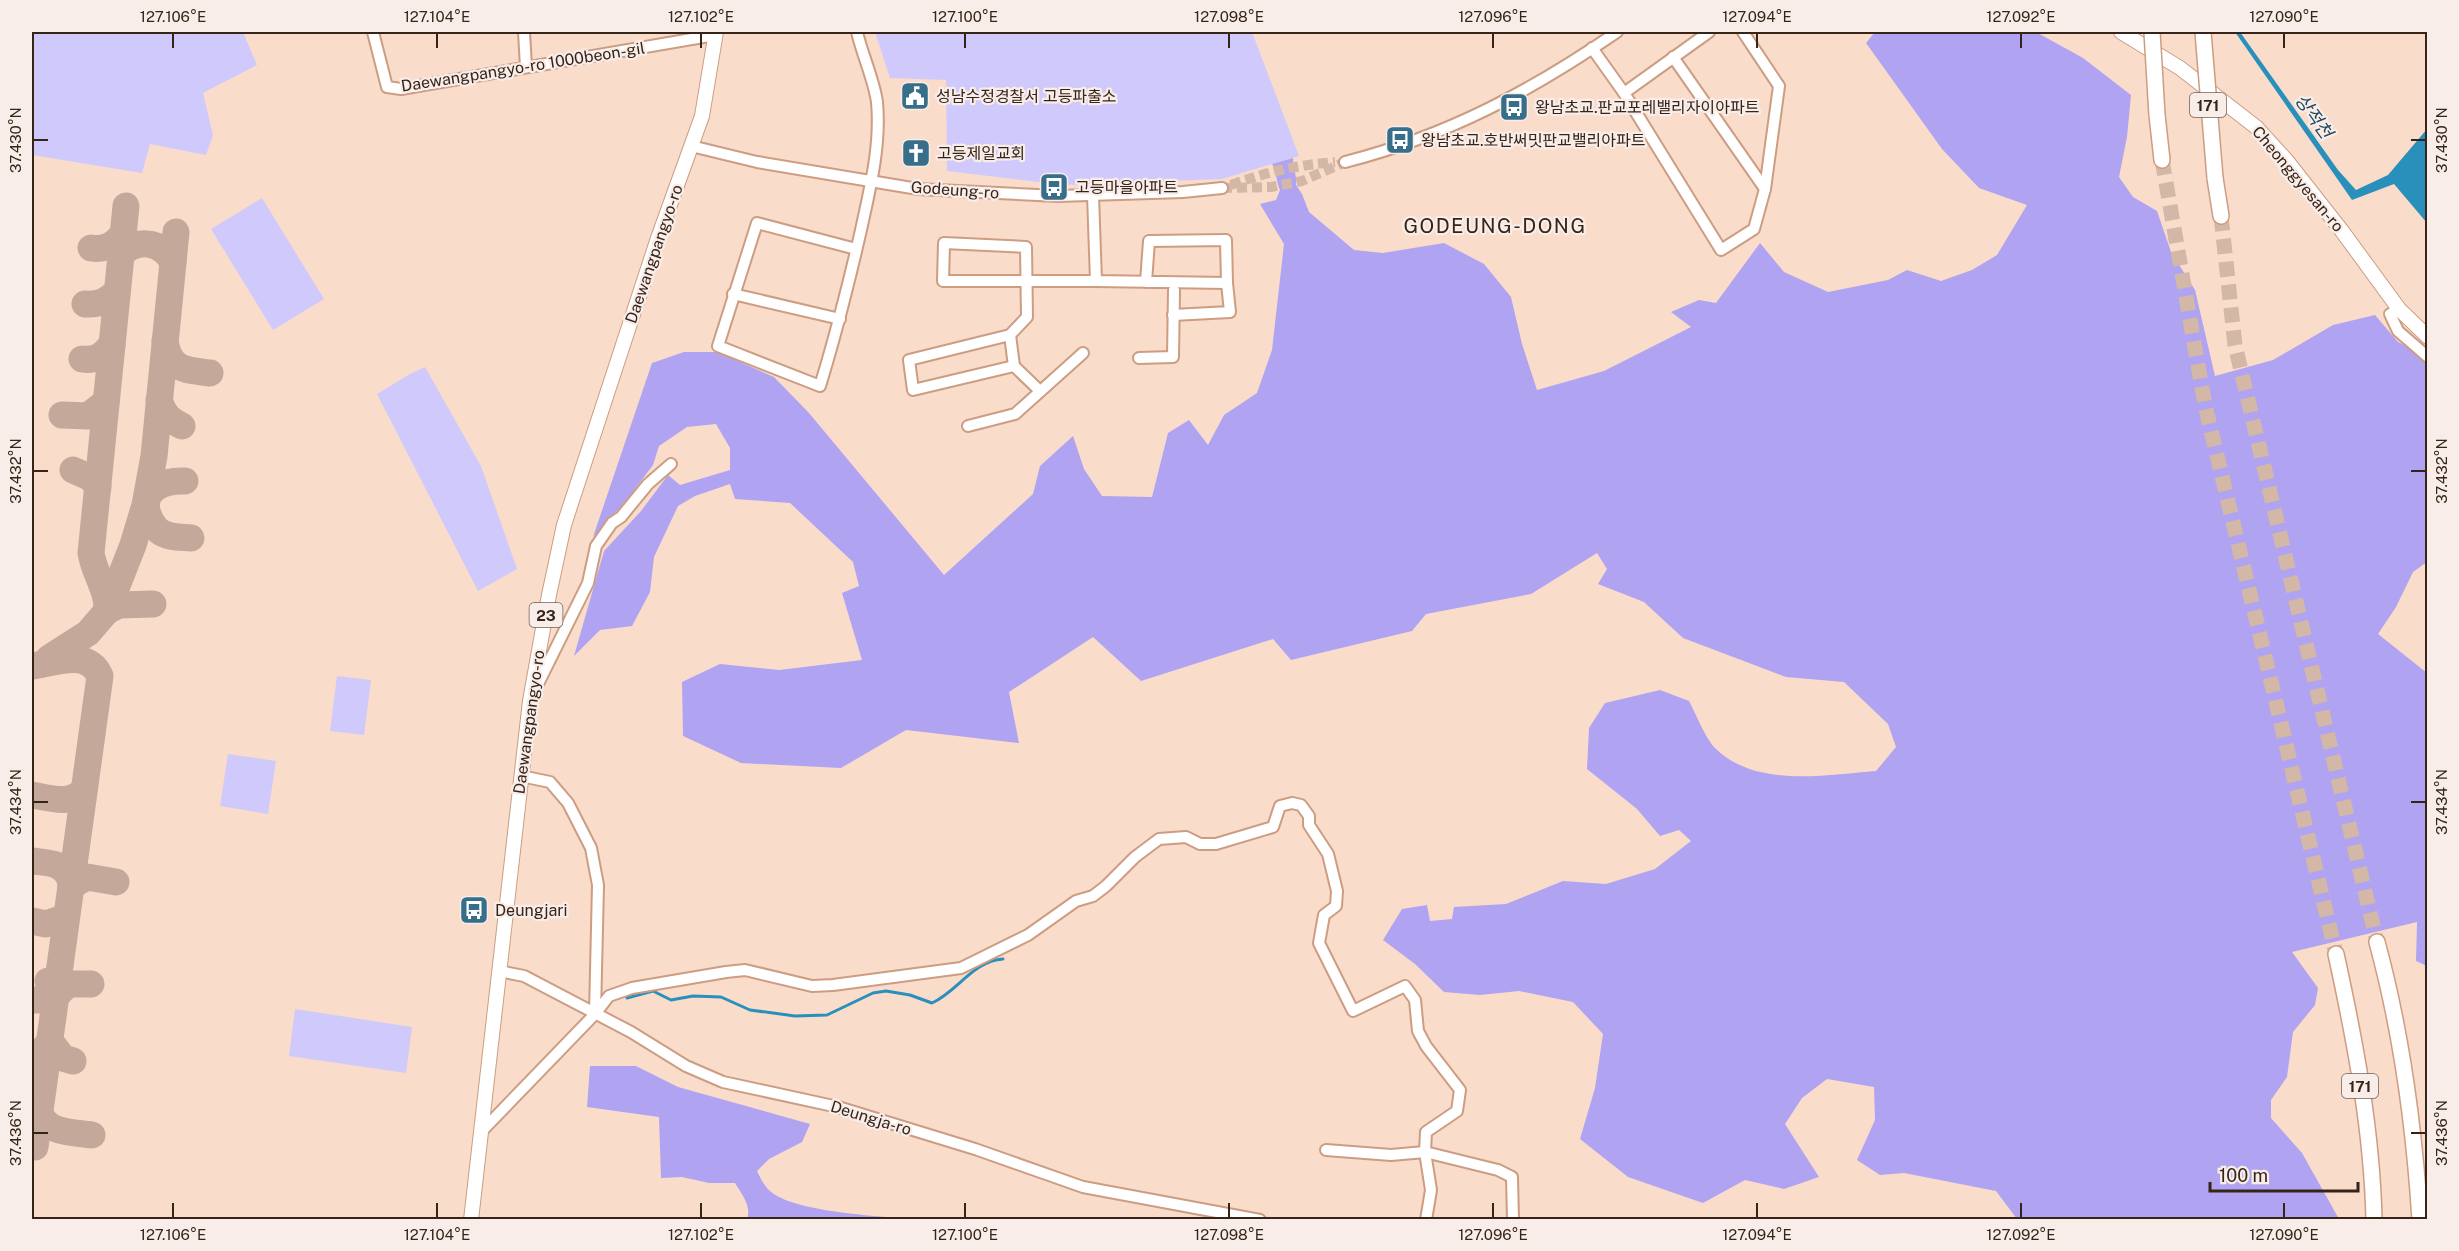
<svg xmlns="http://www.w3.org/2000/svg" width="2459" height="1251" viewBox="0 0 2459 1251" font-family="'Public Sans','Noto Sans KR',sans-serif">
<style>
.green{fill:#d0c9fc}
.forest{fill:#b0a3f1}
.water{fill:#2990bb}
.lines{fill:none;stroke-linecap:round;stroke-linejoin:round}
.stream{stroke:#2990bb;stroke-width:3}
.taxiway{stroke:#c4a89a;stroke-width:27}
.minor-tunnel{stroke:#d3b7a7;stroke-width:10;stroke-dasharray:10 5;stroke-linecap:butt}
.highway-tunnel{stroke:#d3b7a7;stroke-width:15;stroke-dasharray:15 8;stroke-linecap:butt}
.minor-casing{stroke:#cc9d82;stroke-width:14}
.major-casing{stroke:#cc9d82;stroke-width:16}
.highway-casing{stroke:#cc9d82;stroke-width:18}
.minor{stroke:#fff;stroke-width:10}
.major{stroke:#fff;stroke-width:14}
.highway{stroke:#fff;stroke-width:15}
.highway-bridge-casing{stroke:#cc9d82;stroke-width:18;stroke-linecap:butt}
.highway-bridge{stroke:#fff;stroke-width:15}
.ticks{fill:none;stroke:#362419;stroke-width:2}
.labels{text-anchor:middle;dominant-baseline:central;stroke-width:4.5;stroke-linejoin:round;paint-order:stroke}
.shield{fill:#f8ede8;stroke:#706057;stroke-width:1.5}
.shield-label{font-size:15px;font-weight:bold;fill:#362419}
.street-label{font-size:16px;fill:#362419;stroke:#f8ede8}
.poi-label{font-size:16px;fill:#362419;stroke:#f8ede8;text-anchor:start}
.water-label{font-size:18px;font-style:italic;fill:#1f485b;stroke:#f8ede8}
.quarter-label{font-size:20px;letter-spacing:1.5px;fill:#362419;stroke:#f8ede8}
.neatline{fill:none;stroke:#362419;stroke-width:2}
.ticks-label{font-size:15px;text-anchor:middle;fill:#362419}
</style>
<rect width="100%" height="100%" fill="#fadccb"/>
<g class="green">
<polygon points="32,32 243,32 257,65 203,93 213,135 206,155 150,144 142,173 32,155"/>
<polygon points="875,32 1252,32 1299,156 1222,179 1063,185 947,171 946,80 890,78"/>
<polygon points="262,198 324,299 273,330 211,229"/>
<polygon points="425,367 481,466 517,569 478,591 377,394 410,374"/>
<polygon points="337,676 371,680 364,735 330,731"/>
<polygon points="228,754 276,761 268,814 220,806"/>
<polygon points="295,1009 412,1027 406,1073 289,1056"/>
</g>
<g class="forest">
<path d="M1875 32H2036L2083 58 2131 95 2127 137 2119 177 2133 197 2157 211 2171 252 2195 290 2215 376 2273 360 2333 325 2375 315 2398 342 2418 352 2427 367V562L2413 572 2396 607 2378 634 2427 673V966L2416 961 2417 922 2292 952 2318 988 2315 1005 2293 1032 2287 1077 2271 1100V1118L2302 1153 2339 1219H2017L1996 1191 1904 1173 1880 1175 1857 1160 1875 1120 1874 1087 1827 1079 1802 1098 1785 1124 1819 1177 1784 1189 1745 1180 1703 1203 1628 1177 1580 1139 1595 1088 1603 1034 1573 1002 1519 991 1480 995 1444 992 1415 964 1383 940 1402 909 1427 905 1430 921 1452 919 1454 907 1506 904 1563 881 1606 884 1655 869 1691 841 1679 830 1660 836 1637 809 1587 769 1589 728 1605 703 1660 690 1689 701C1696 714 1706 740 1716 749 1757 788 1825 775 1876 771L1896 747 1888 724 1844 682 1786 677 1683 638 1644 602 1598 584 1607 569 1597 553 1531 594 1426 614 1412 631 1291 660 1273 639 1141 681 1093 637 1009 692 1019 743 906 730 841 768 741 763 683 736 682 682 720 664 779 670 862 660 842 593 859 586 853 562 790 503 735 499 730 484 695 496 678 506 654 557 650 592 632 626 600 630 574 656 604 551 641 511 668 475 680 485 730 470V448L716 424 687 427 659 446 653 465 626 501 593 537 652 363 684 352H717L774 377 809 413 944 575 1033 494 1040 466 1073 436 1084 469 1102 496 1152 497 1168 433 1189 420 1208 445 1224 415 1257 393 1272 350 1284 244 1260 204 1276 200 1280 190C1276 181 1277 172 1272 164L1293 158C1293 169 1297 175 1296 185L1302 194 1309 212 1354 250 1383 253 1444 243 1484 264 1511 297 1522 344 1537 390 1604 371 1691 327 1671 312 1699 300 1716 303 1760 243 1784 272 1828 292 1888 280 1907 270 1941 281 1972 270 1997 255 2027 205 1979 188 1942 149 1866 43Z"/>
<path d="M590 1066H636L678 1087 810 1124 802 1142 769 1159 757 1171C760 1177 764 1186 770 1191 793 1212 878 1216 910 1219H747C752 1206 741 1193 735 1183H709L682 1177 661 1178 659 1117 587 1107Z"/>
</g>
<polygon class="water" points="2235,32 2240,32 2338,170 2356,190 2388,175 2427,129 2427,223 2394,184 2352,200"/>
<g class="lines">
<path class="stream" d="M627 998 653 991 671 1000 693 996 721 997 750 1010 795 1016 827 1015 873 993 886 991 910 995 932 1003C958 991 973 961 1003 959"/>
<g class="taxiway">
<path d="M91 248C105 250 114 245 123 234"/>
<path d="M121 254C138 238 161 241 173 262"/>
<path d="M85 304C99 305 108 301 117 291"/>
<path d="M165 341C170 370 184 370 210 373"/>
<path d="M82 359C96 361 104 355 112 344"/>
<path d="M159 400C164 414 168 419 182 426"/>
<polyline points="62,415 88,416 106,402"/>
<polyline points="73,470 91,478 98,487"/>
<path d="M185 481C166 480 142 488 147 511 149 518 153 526 159 531 168 538 181 537 191 538"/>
<path d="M107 611C108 590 94 573 91 553L126 206"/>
<polyline points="107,611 119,605 153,604"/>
<polyline points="49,658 88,633 107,611 133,545 145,505 154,456 176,232"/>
<path d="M33 666C56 662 88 649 100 676L35 1147"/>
<path d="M32 795C50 798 72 806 84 789"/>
<path d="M32 861C49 863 65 862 71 882"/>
<polyline points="71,886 87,877 116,882"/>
<polyline points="32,921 46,924 66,917"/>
<polyline points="56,996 68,984 91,984"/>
<polyline points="32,1000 46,1000 56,992 48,981"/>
<polyline points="43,1050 50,1041 63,1058 73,1061"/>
<path d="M39 1112C48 1134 72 1132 92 1135"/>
</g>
<g class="minor-tunnel">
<path d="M1231 185C1267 172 1297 165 1335 162"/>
<polyline points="1222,188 1271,187 1302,181 1345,162"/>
</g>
<g class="highway-tunnel">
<polyline points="2162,160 2205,405 2336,954"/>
<polyline points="2221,216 2235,345 2377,942"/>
</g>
<g class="minor-casing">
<g id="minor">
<polyline points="373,32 387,87 401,89 715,35"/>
<polyline points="524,32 526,67"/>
<polyline points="1709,32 1624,93 1721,250 1754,229 1765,189 1779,86 1743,32"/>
<polyline points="1592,48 1624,93"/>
<polyline points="1673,57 1765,189"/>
<polyline points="691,146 757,162 918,189 1058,196 1183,192 1222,188"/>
<path d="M1345 162C1447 136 1531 91 1617 32"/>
<polyline points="1093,195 1096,281 1227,283 1226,240 1149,241 1146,282"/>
<path d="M856 249 757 223 718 346 820 386C836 334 849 282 861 230 870 188 881 146 877 102 874 80 862 54 857 32"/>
<polyline points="733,294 840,319"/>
<polyline points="2399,309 2390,314 2398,331 2428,357"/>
<polyline points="1173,315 1230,312 1227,283"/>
<polyline points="1010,335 1014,366"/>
<polyline points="1139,358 1173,357 1174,290"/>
<polyline points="1040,391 1014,366 913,390 909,360 1010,335 1027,317 1026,247 944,243 943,281 1096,281"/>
<polyline points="968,426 1015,414 1083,353"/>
<polyline points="535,690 588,583 596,546 612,523 621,517 648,484 671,464"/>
<polyline points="521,776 550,782 568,803 591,848 598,885 595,1014"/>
<polyline points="499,971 524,976 631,1032 686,1066 723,1082 838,1107 975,1149 1083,1187 1260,1220"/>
<polyline points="480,1133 595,1014 609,996 632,988 726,972 745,970 812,986 833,985 961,968 1028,935 1076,901 1093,896 1106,886 1135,857 1159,839 1186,837 1200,844 1216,844 1273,827 1280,806 1292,803 1301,805 1309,816 1309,825 1328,854 1337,891 1336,906 1324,915 1319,943 1353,1011 1405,986 1415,1000 1418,1031 1426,1046 1460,1090 1457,1111 1426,1132 1425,1152 1431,1190 1426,1220"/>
<polyline points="1326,1150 1391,1155 1425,1152 1498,1170 1512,1177 1513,1220"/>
</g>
</g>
<g class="major-casing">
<g id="major">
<polyline points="2121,32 2180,68 2256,127 2287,161 2342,231 2399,309 2428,337"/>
<polyline points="471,1220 530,701 549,595 564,525 658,238 702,116 716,32"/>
</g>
</g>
<g class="highway-casing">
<g id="highway">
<polyline points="2157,115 2162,160"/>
<polyline points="2215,178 2221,216"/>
<path d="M2377 942C2402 1034 2414 1124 2420 1220"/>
<path d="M2336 954C2355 1041 2372 1130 2374 1220"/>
</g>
</g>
<use href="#minor" class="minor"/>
<use href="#major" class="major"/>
<use href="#highway" class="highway"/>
<g class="highway-bridge-casing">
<g id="highway-bridge">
<polyline points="2152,32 2157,115"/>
<polyline points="2203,32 2215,178"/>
</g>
</g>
<use href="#highway-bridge" class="highway-bridge"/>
</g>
<path class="ticks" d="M173 33V48M437 33V48M701 33V48M965 33V48M1229 33V48M1493 33V48M1757 33V48M2021 33V48M2284 33V48M33 140H48M2411 140H2426M33 471H48M2411 471H2426M33 802H48M2411 802H2426M33 1133H48M2411 1133H2426M173 1203V1218M437 1203V1218M701 1203V1218M965 1203V1218M1229 1203V1218M1493 1203V1218M1757 1203V1218M2021 1203V1218M2284 1203V1218"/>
<defs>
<g id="civic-square" transform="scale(1.5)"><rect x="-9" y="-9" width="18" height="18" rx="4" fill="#376e89" stroke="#f8ede8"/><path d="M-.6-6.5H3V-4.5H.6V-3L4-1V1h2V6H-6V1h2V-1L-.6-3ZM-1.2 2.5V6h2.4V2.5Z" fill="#fff"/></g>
<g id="bus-square" transform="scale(1.5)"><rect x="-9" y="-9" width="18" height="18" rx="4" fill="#376e89" stroke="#f8ede8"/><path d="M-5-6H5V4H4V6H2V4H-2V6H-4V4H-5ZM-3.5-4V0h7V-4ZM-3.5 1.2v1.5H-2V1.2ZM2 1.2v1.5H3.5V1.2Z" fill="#fff"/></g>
<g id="church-square" transform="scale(1.5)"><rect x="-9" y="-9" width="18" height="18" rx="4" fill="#376e89" stroke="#f8ede8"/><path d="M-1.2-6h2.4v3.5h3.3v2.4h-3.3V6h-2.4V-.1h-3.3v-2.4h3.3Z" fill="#fff"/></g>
</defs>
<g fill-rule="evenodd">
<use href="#civic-square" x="915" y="96"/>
<use href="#bus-square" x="1514" y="107"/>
<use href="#bus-square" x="1400" y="140"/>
<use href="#church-square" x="916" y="153"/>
<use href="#bus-square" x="1054" y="187"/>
<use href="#bus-square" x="474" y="910"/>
</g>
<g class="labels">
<g class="shield">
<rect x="2190" y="93" width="36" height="24" rx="4.5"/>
<rect x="529.5" y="603" width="33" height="24" rx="4.5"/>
<rect x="2342" y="1074" width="36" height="24" rx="4.5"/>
</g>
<g class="shield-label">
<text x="2208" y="105">171</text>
<text x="546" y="615">23</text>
<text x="2360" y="1086">171</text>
</g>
<g class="street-label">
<text transform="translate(523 67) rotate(-9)">Daewangpangyo-ro 1000beon-gil</text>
<text transform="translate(2298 179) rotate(50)">Cheonggyesan-ro</text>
<text transform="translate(955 190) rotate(4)">Godeung-ro</text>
<text transform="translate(654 254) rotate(-71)">Daewangpangyo-ro</text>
<text transform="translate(529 722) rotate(-82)">Daewangpangyo-ro</text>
<text transform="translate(871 1118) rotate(17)">Deungja-ro</text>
</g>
<g class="poi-label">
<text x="936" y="96">성남수정경찰서 고등파출소</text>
<text x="1535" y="107">왕남초교.판교포레밸리자이아파트</text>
<text x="1421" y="140">왕남초교.호반써밋판교밸리아파트</text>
<text x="937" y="153">고등제일교회</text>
<text x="1075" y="187">고등마을아파트</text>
<text x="495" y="910">Deungjari</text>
</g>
<g class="water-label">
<text transform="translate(2314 116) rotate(54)">상적천</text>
</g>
<g class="quarter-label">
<text x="1495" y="226">GODEUNG-DONG</text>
</g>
</g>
<rect width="2459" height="1251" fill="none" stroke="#f8ede8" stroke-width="66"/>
<path d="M2210 1182v9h148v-9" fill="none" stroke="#362419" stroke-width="3"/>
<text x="2219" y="1182" font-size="18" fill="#362419" stroke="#f8ede8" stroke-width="4.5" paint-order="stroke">100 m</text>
<rect x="33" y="33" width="2393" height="1185" class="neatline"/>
<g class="ticks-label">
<text x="173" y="22">127.106°E</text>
<text x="437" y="22">127.104°E</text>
<text x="701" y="22">127.102°E</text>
<text x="965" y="22">127.100°E</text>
<text x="1229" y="22">127.098°E</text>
<text x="1493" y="22">127.096°E</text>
<text x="1757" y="22">127.094°E</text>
<text x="2021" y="22">127.092°E</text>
<text x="2284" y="22">127.090°E</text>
<text transform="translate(2442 140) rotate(-90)" y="5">37.430°N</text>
<text transform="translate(16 140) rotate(-90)" y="5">37.430°N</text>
<text transform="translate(2442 471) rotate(-90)" y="5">37.432°N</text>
<text transform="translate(16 471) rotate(-90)" y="5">37.432°N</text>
<text transform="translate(2442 802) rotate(-90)" y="5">37.434°N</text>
<text transform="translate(16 802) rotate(-90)" y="5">37.434°N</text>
<text transform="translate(2442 1133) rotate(-90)" y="5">37.436°N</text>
<text transform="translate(16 1133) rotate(-90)" y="5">37.436°N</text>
<text x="173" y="1240">127.106°E</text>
<text x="437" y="1240">127.104°E</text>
<text x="701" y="1240">127.102°E</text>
<text x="965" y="1240">127.100°E</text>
<text x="1229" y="1240">127.098°E</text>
<text x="1493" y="1240">127.096°E</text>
<text x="1757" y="1240">127.094°E</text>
<text x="2021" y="1240">127.092°E</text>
<text x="2284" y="1240">127.090°E</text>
</g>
</svg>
